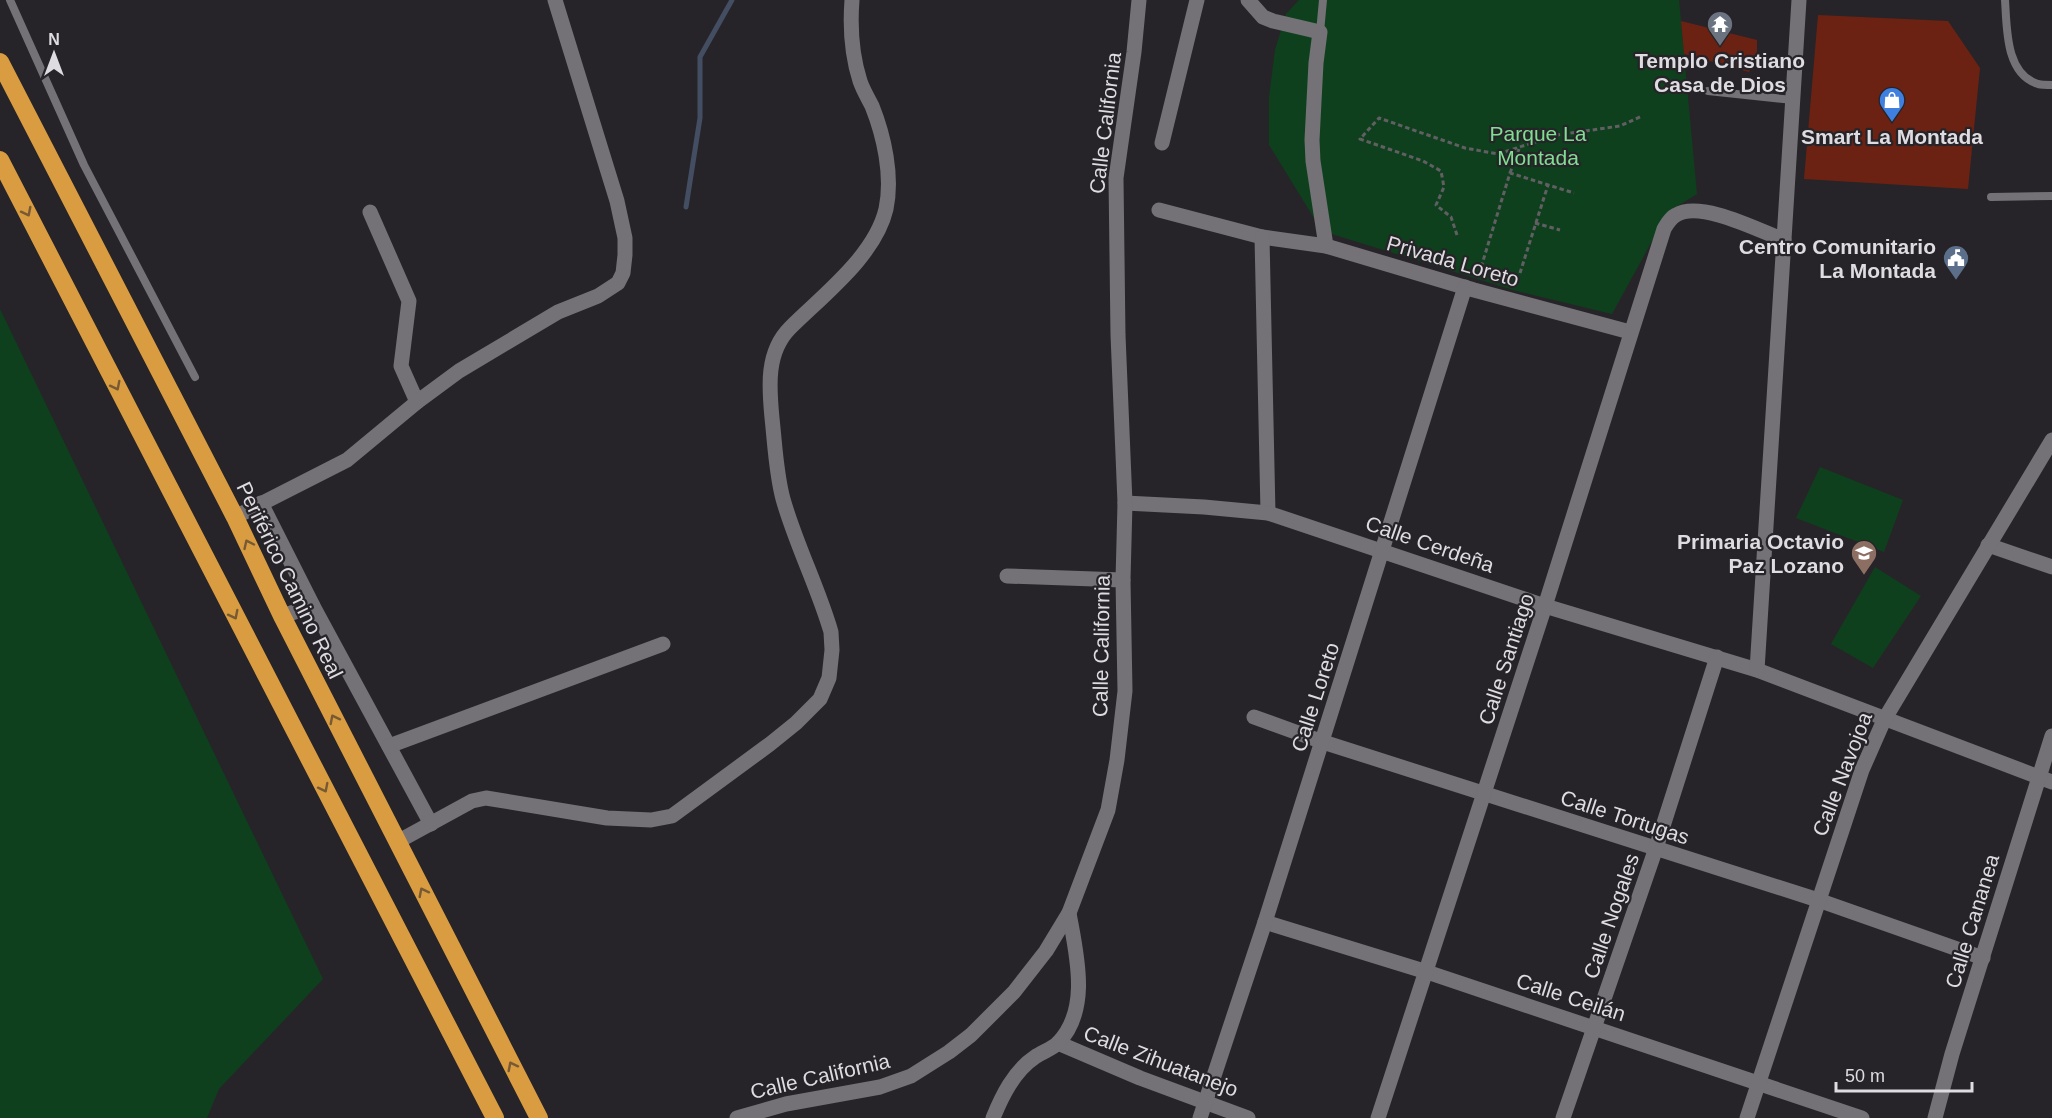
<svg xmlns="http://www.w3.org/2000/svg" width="2052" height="1118" viewBox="0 0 2052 1118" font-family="Helvetica,sans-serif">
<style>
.green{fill:#0f401d}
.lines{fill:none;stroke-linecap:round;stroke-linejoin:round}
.stream{stroke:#434e63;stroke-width:5}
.building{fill:#6b2212}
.path{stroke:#615f63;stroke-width:3;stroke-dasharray:4.5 3;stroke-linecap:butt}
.lane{stroke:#747177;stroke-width:8}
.street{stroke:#747177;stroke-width:15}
.secondary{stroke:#747177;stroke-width:15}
.highway{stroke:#d99c41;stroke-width:18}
.oneway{stroke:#775a33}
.labels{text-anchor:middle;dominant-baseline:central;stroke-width:4.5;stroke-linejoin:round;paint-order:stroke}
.poi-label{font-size:21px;font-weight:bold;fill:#dedce0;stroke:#262428}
.street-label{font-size:21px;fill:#dedce0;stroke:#262428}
.park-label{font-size:21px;fill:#80de93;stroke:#262428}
</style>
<rect width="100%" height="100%" fill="#262428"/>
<g class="green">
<polygon points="1299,0 1679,0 1697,194 1668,212 1612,314 1513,290 1322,231 1269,145 1269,97 1275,50 1286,14"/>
<polygon points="0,309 323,979 219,1089 207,1118 0,1118"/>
<polygon points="1820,467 1903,500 1884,552 1796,518"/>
<polygon points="1875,567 1921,596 1873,668 1831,644"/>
</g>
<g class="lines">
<polyline class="stream" points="686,207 700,118 700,57 732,0"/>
</g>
<g class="building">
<polygon points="1818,15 1948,21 1980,68 1968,189 1804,179"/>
<polygon points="1681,21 1757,40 1757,55 1749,72 1684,54"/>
</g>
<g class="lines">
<g class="path">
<polyline points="1510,173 1519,149"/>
<polyline points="1535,223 1560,230"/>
<polyline points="1457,235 1451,217 1436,205 1444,187 1441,171 1423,161 1360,139 1379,118 1465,148 1498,154 1557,135 1620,126 1642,116"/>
<polyline points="1520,273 1548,185"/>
<polyline points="1479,274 1510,173 1574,193"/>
</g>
<g class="lane">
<polyline points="10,0 84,165 195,377"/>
<path d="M2005 0C2007 27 2005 74 2038 84 2042 85 2048 85 2052 85"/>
<polyline points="1320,32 1323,0"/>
<polyline points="1708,91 1793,100"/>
<polyline points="1991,197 2052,196"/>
</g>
<g class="street">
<polyline points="1248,0 1263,17 1273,21 1320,32 1316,63 1312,140 1313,161 1326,246"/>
<polyline points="1162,143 1197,0"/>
<polyline points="1159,210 1262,237 1326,246 1474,290 1630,332"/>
<polyline points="370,212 409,301 401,366 417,402"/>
<polyline points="1262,237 1268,513"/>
<polyline points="261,503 313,606 431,824"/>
<polyline points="1125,503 1204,507 1268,513 1545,606 1757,670 2052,782"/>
<polyline points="235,517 347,460 417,402 459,371 558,312 598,296 618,283 623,273 625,255 625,238 617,201 555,0"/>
<polyline points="1988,545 2052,567"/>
<polyline points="1007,576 1123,580"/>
<polyline points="282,616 313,606"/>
<polyline points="1757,670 1799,0"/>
<polyline points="1254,717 1323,742 1818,900 1983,958"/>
<polyline points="389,746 663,644"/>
<path d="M397 842 472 801 486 798 607 818 651 820 672 816 770 744 796 723 820 699 829 678 832 650 831 632C818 587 796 545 783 499 776 473 775 445 772 418 769 387 766 352 790 328 823 295 875 256 886 209 893 176 884 136 872 106 868 98 863 90 860 81 852 56 850 26 852 0"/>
<polyline points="1265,922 1427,972 1862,1118"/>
<polyline points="1058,1043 1140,1078 1248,1118"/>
<polyline points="737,1118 786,1104 880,1087 911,1076 949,1052 971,1035 1014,992 1046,951 1069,913 1108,810 1117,760 1125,691 1123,580 1125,503 1118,335 1116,178 1134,52 1139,0"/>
<path d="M993 1118C1002 1096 1014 1071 1035 1057 1042 1052 1052 1049 1058 1043 1091 1009 1076 953 1069 913"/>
<polyline points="1200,1118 1265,922 1465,287"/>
<path d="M1378 1118 1545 606 1664 229C1667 224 1670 218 1676 215 1700 200 1758 230 1784 240"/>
<polyline points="1563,1118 1656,848 1717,657"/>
<polyline points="1935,1118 1952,1054 2052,736"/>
</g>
<polyline class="secondary" points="1747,1118 1862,770 1884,720 2052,440"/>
<g class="highway">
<polyline points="0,62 235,517 282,616 539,1118"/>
<polyline points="0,160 495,1118"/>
</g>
</g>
<defs><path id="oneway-chevron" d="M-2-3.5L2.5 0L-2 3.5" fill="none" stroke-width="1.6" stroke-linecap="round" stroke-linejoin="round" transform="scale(1.5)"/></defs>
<g class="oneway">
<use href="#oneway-chevron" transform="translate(27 212) rotate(63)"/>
<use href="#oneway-chevron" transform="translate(116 386) rotate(63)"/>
<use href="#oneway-chevron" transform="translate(248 544) rotate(-115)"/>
<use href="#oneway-chevron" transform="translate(234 615) rotate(63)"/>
<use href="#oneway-chevron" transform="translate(334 719) rotate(-117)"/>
<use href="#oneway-chevron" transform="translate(324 788) rotate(63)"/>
<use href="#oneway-chevron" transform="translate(423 892) rotate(-117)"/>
<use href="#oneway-chevron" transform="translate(512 1066) rotate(-117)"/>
</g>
<defs>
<g id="temple-pin" transform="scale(1.35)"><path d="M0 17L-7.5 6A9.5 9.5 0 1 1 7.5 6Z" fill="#6b7280" stroke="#262428"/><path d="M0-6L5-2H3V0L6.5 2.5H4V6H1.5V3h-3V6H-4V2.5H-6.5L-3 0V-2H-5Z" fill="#fff"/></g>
<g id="shop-pin" transform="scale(1.35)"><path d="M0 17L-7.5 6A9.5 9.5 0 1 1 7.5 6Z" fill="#3f7fe0" stroke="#262428"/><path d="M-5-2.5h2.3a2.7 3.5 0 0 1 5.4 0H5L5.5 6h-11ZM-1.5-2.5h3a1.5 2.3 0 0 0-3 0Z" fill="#fff"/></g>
<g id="civic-pin" transform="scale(1.35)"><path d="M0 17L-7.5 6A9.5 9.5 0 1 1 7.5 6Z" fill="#5c6f8a" stroke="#262428"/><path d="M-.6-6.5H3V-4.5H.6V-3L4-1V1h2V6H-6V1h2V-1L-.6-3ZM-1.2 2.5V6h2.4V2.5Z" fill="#fff"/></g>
<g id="school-pin" transform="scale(1.35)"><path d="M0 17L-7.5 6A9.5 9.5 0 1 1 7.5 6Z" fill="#8d6e63" stroke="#262428"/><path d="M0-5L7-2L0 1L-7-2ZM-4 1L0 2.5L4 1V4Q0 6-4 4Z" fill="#fff"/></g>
</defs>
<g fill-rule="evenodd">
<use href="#temple-pin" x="1720" y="24"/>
<use href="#shop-pin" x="1892" y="100"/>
<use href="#civic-pin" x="1956" y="258"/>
<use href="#school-pin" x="1864" y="553"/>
</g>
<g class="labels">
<g class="poi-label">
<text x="1720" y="60">Templo Cristiano<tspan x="1720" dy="24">Casa de Dios</tspan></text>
<text x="1892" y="136">Smart La Montada</text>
<text x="1936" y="246" text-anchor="end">Centro Comunitario<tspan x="1936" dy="24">La Montada</tspan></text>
<text x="1844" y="541" text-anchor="end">Primaria Octavio<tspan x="1844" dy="24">Paz Lozano</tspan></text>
</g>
<g class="street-label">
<text transform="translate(1105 123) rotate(-83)">Calle California</text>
<text transform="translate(1453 261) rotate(16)">Privada Loreto</text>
<text transform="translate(1430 544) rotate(19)">Calle Cerdeña</text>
<text transform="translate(290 580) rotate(64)">Periférico Camino Real</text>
<text transform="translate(1101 646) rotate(-89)">Calle California</text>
<text transform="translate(1506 659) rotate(-72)">Calle Santiago</text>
<text transform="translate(1315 697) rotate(-72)">Calle Loreto</text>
<text transform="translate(1842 774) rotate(-69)">Calle Navojoa</text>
<text transform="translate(1625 817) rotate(18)">Calle Tortugas</text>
<text transform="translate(1611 916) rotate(-71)">Calle Nogales</text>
<text transform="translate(1972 921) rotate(-73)">Calle Cananea</text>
<text transform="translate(1571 997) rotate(18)">Calle Ceilán</text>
<text transform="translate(1161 1061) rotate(21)">Calle Zihuatanejo</text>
<text transform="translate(820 1076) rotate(-13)">Calle California</text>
</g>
<g class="park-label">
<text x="1538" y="133">Parque La<tspan x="1538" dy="24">Montada</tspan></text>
</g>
</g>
<g transform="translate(54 54)" stroke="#262428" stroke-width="4.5" paint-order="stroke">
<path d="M0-4.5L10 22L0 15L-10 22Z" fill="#dedce0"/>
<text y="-9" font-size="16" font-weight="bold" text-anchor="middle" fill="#dedce0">N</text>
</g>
<path d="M1836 1082v9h136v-9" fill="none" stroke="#dedce0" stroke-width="3"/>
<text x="1845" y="1082" font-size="18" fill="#dedce0" stroke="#262428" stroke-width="4.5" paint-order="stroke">50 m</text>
</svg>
